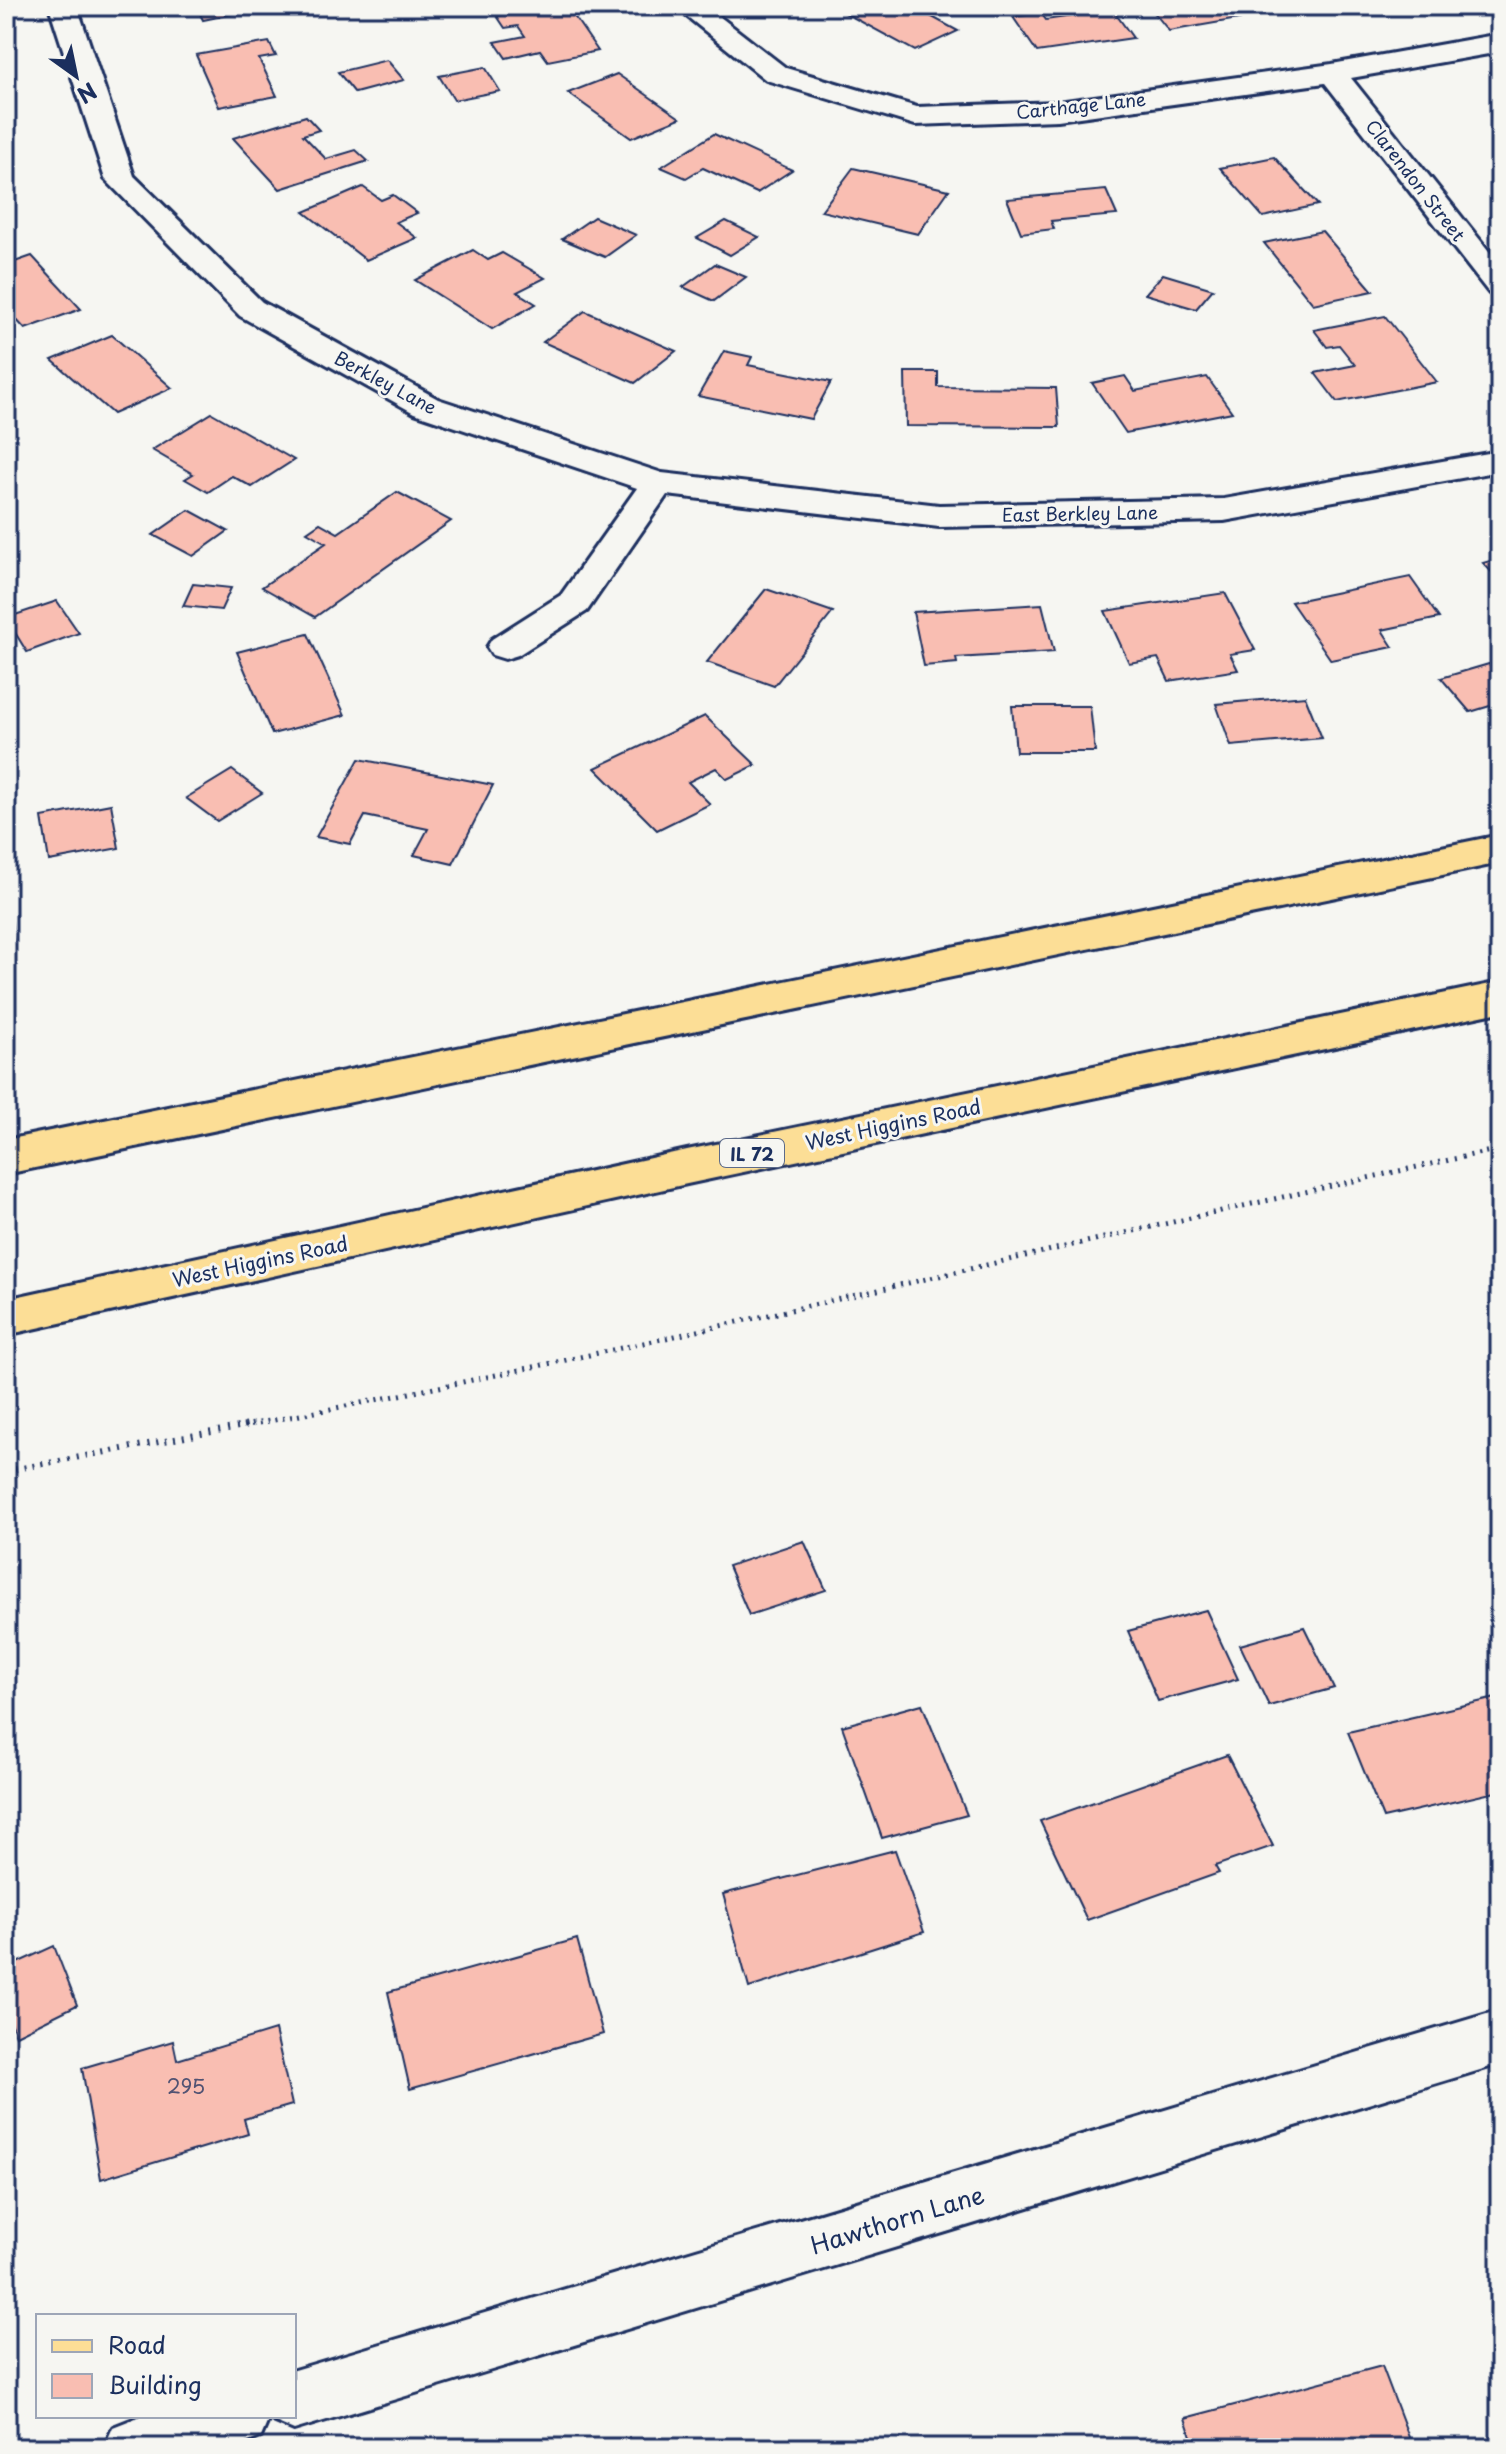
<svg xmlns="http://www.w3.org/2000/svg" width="1506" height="2454" viewBox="0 0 1506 2454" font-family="'Playpen Sans',sans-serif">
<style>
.building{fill:#f9beb2;stroke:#1b2f5e;stroke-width:2}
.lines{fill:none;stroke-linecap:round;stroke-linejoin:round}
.minor-casing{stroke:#1b2f5e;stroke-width:6}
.primary-casing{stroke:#1b2f5e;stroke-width:6}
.path-far1{stroke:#1b2f5e;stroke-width:5;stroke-dasharray:2 6;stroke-linecap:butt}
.path{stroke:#1b2f5e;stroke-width:6;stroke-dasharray:2 7;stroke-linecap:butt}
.minor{fill:#f6f6f2;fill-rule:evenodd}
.primary{fill:#fcde96;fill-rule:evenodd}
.labels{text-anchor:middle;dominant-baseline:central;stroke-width:6;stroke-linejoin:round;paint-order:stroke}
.far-street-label{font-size:18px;fill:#1b2f5e;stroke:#f6f6f2}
.shield{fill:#f6f6f2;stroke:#5d6b8a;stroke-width:2}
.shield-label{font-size:18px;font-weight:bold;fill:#1b2f5e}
.street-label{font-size:20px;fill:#1b2f5e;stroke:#f6f6f2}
.near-number-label{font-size:20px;fill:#525373}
.near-street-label{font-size:24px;fill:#1b2f5e;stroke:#f6f6f2}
</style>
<rect width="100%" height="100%" fill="#f6f6f2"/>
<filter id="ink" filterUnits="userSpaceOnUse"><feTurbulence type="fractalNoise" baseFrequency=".0125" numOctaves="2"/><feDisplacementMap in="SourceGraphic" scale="16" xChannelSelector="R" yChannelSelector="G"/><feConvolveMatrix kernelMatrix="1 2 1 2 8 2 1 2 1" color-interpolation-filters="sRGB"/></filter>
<g filter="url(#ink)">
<g class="building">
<polygon points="196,6 249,6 252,10 203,20"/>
<polygon points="546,6 567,6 598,51 548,61 540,50 506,58 495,42 525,36 518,26 505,28 497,16"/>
<polygon points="859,6 912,6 958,31 915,51 845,13"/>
<polygon points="1149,6 1254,6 1261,15 1169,31"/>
<polygon points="1292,6 1350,6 1298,14"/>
<polygon points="1113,10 1133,38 1037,52 1013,17 1041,13 1046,20"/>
<polygon points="269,42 276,56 259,59 277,96 219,107 196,55"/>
<polygon points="387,60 404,80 355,93 338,72"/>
<polygon points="485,67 500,91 454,100 439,76"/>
<polygon points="617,74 680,118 631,138 568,93"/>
<polygon points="306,116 319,130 303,135 326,159 356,150 368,161 280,189 233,138"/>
<polygon points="714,134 792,170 757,193 703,168 686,178 661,167"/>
<polygon points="1274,157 1318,205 1263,217 1220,168"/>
<polygon points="853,168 949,190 918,234 821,211"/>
<polygon points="363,187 381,200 393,195 417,213 396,222 417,238 366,260 304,212"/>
<polygon points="1106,190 1117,215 1051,221 1054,229 1021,233 1007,199"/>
<polygon points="594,217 636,235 605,257 562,239"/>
<polygon points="726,221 759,237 730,255 697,238"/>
<polygon points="1322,231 1373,291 1313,304 1264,243"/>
<polygon points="473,250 488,260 502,253 545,278 517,292 536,304 492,329 415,280"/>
<polygon points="32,256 81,309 25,329 14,317 6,320 6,265"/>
<polygon points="715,264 746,277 714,301 683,287"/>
<polygon points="1163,274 1213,289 1196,309 1145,294"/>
<polygon points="585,311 676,351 635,383 543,342"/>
<polygon points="1385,316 1437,382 1337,402 1315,373 1355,365 1339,345 1327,347 1314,330"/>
<polygon points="112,335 172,388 113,414 52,360"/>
<polygon points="724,351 752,357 748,365 831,382 811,419 698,396"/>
<polygon points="905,372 938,372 938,387 1056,388 1059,427 906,426"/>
<polygon points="1125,376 1135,391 1207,377 1232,412 1126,433 1092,383"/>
<polygon points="212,413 294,460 252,487 232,476 208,492 185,479 193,474 152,450"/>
<polygon points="397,492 451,521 315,617 262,587 326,543 307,532 320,523 338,533"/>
<polygon points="189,510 228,531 193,556 153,535"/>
<polygon points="1500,558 1500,581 1483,563"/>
<polygon points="1410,577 1439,618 1382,630 1393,647 1331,660 1291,602"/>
<polygon points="193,584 231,588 221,610 183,606"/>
<polygon points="766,589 833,612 774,686 707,662"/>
<polygon points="1225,593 1255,650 1230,654 1238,670 1169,681 1158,658 1129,663 1105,611"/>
<polygon points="57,601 79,633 27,652 6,618"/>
<polygon points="1042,604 1054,652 956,658 957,663 924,666 913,612"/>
<polygon points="308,634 345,715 272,734 237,652"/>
<polygon points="1489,664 1500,677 1500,703 1470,712 1441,678"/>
<polygon points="1305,696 1322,738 1231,746 1216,704"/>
<polygon points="1012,706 1090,706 1095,752 1016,752"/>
<polygon points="705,716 756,765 727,779 716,768 688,782 710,804 657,830 595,768"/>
<polygon points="359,759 493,785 453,864 414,855 428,829 365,816 350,844 316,837"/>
<polygon points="232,770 262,793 217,821 186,798"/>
<polygon points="111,804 119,848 49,861 42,817"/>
<polygon points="6,877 14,946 6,948"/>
<polygon points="804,1541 826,1590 749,1615 728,1566"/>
<polygon points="1206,1610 1238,1679 1158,1701 1128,1631"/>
<polygon points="1304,1627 1334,1688 1269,1706 1240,1645"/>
<polygon points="1500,1697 1500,1791 1383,1818 1348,1732"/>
<polygon points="922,1704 967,1815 882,1838 842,1726"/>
<polygon points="1227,1755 1273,1846 1215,1866 1219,1873 1087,1920 1040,1821"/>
<polygon points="895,1850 924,1932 749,1988 723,1894"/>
<polygon points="577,1939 603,2034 410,2089 388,1992"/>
<polygon points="54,1946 77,2005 16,2035 6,2009 6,1968"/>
<polygon points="275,2030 292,2105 244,2119 248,2134 101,2179 82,2068 173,2041 177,2060"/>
<polygon points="1382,2366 1413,2448 1195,2448 1185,2418"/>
</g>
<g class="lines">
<g class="minor-casing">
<g id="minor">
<polygon points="49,6 77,6 134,176 262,302 438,399 662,473 939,505 1224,499 1500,451 1500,471 1224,521 939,527 667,495 587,611 518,655 505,659 492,655 487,647 492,639 561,595 637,488 414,413 240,316 105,179"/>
<polygon points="674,6 706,6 786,68 917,107 1058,102 1332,64 1500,34 1500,52 1351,78 1500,265 1500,296 1489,293 1325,83 1058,120 915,125 766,80"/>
<polygon points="1500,2010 1500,2064 294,2430 273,2421 271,2416 294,2416 294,2370"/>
<polygon points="141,2416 270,2416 261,2437 232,2448 104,2448 113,2427"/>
</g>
</g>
<g class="primary-casing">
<g id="primary">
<polygon points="1500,835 1500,863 6,1174 6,1140"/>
<polygon points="1500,982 1500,1012 687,1184 6,1335 6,1299 687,1150"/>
</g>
</g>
<path class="path-far1" d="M243 1426C665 1346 1081 1239 1500 1149"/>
<polyline class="path" points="6,1471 254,1424"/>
<use href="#minor" class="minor"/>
<use href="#primary" class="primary"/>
</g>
</g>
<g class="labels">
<g class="far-street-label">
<text transform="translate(1081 105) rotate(-6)">Carthage Lane</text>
<text transform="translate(1416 180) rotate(52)">Clarendon Street</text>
<text transform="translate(386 382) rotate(28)">Berkley Lane</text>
<text transform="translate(1080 513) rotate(-1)">East Berkley Lane</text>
</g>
<rect class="shield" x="720" y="1139" width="64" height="28" rx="6"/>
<g class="shield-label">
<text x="752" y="1153">IL 72</text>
</g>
<g class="street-label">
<text transform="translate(893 1124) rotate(-12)">West Higgins Road</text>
<text transform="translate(260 1261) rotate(-12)">West Higgins Road</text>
</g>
<g class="near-number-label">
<text x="186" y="2086">295</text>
</g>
<g class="near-street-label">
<text transform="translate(897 2219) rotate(-17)">Hawthorn Lane</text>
</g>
</g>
<rect width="1506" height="2454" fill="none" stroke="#f6f6f2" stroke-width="32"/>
<rect x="16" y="16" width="1474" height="2422" fill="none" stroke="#1b2f5e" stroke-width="3" filter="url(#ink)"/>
<rect x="36" y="2314" width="260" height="104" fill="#f6f6f2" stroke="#9ea6b7" stroke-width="2"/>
<rect x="52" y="2340" width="40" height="12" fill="#fcde96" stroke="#9ea6b7" stroke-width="2"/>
<text x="108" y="2354" font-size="24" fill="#1b2f5e">Road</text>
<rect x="52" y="2374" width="40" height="24" fill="#f9beb2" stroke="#9ea6b7" stroke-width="2"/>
<text x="108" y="2394" font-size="24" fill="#1b2f5e">Building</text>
<g transform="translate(76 76) rotate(147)" stroke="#f6f6f2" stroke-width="6" paint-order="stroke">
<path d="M0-6L14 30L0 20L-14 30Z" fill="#1b2f5e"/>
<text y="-12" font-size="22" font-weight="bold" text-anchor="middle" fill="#1b2f5e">N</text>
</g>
</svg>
